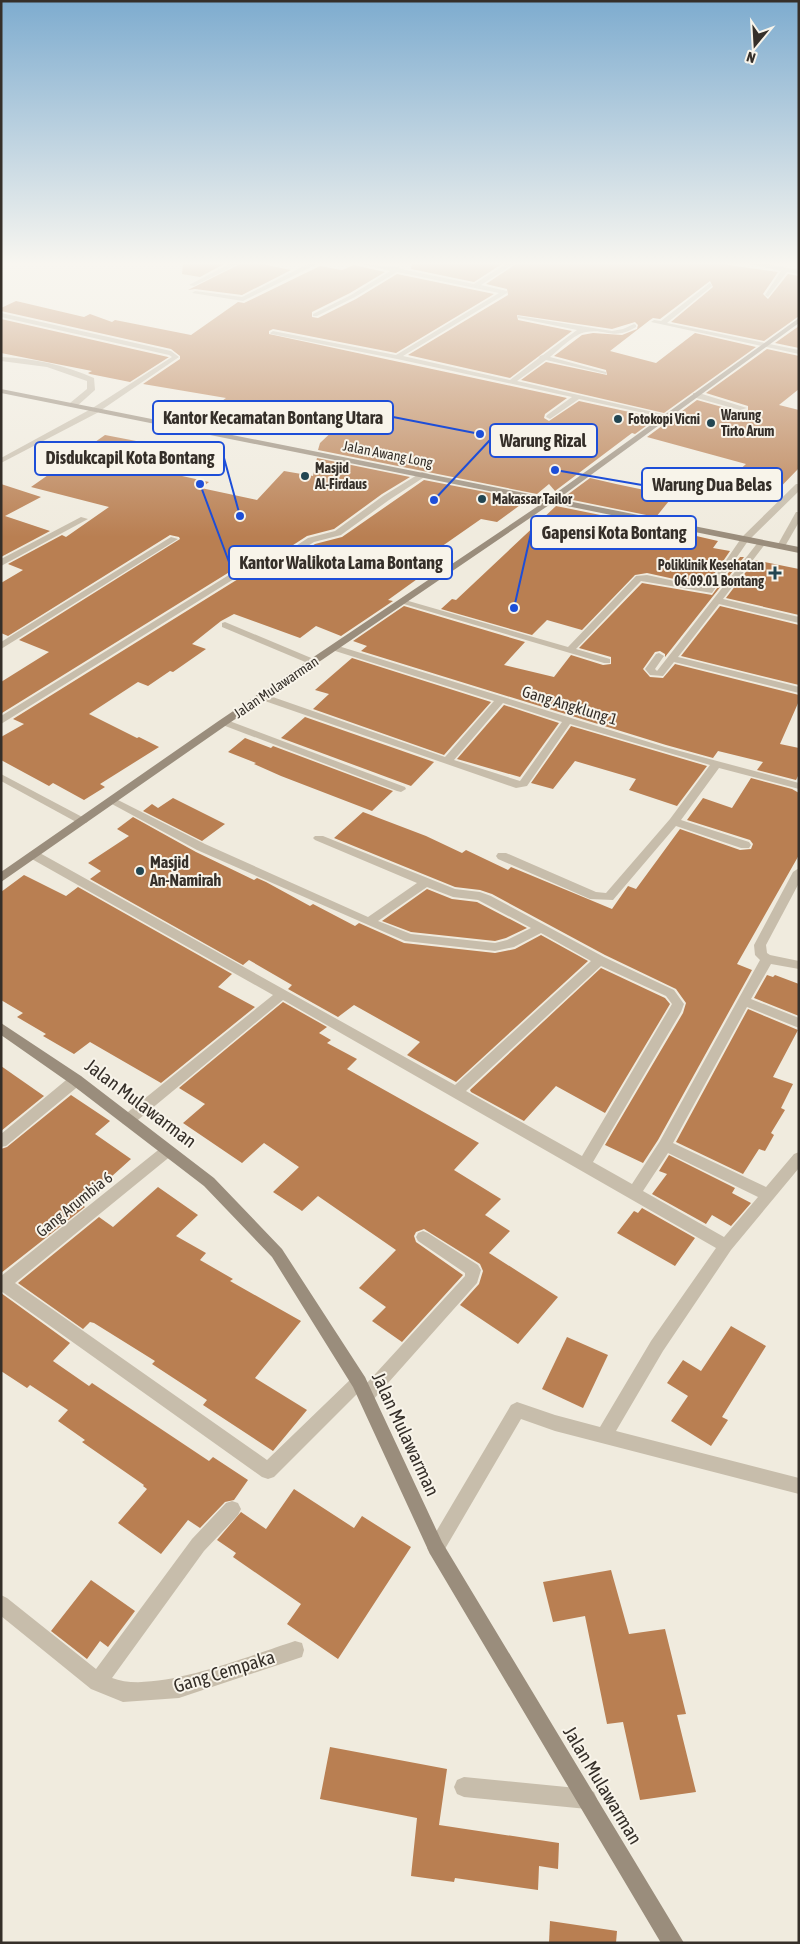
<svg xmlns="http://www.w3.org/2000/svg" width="800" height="1944" viewBox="0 0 800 1944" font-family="'Asap Condensed',sans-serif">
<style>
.building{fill:#b97f52}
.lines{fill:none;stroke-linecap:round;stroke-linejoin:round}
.street{fill:#c7bdab;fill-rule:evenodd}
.secondary{fill:#9a8d7c;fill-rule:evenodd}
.poi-dot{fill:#234652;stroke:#f8f4ea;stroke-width:2}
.labels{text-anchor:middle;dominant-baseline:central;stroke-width:4;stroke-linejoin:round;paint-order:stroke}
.far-poi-label{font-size:14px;font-weight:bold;fill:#352f29;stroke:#f8f4ea;text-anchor:start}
.far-street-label{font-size:14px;fill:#352f29;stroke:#f8f4ea}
.street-label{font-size:16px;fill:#352f29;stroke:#f8f4ea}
.poi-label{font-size:16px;font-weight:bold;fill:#352f29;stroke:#f8f4ea;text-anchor:start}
.near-street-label{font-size:19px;fill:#352f29;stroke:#f8f4ea}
.leader{fill:none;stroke:#1d4ed8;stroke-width:2}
.callout-dot{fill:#1d4ed8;stroke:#f8f4ea;stroke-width:2}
.callout{fill:#f8f4ea;stroke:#1d4ed8;stroke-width:2}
.callout-label{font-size:18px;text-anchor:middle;font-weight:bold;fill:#352f29}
</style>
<rect width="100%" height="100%" fill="#f0ebde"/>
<g class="building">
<polygon points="183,264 224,264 200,277 182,274"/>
<polygon points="240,264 262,264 291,270 242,295 195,289 188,290"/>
<polygon points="412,264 502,264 474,282 411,269"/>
<polygon points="516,264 721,264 778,272 763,294 768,299 788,274 799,276 799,316 764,341 671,322 713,287 710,281 660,319 653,318 650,320 610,351 656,363 695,333 756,347 664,413 521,380 546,362 607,375 606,370 554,356 582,335 593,333 622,335 637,329 638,325 635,322 612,329 517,315 518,320 572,331 510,378 408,355 508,295 507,289 486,284"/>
<polygon points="354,265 385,272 350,293 312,312 312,317 318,318 356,299 397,274 494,294 396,353 273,329 269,331 269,334 567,398 545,414 544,418 549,421 579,401 657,418 635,434 632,433 555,491 549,484 537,494 318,450 320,443 339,425 219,403 226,398 143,384 180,359 180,356 171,349 1,311 1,308 16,301 84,317 90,314 112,322 115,320 191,335 238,302 244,303 320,266 342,270"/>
<polygon points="1,319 168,357 169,357 130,382 90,374 88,373 92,371 1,353"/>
<polygon points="799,326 799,348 775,343"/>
<polygon points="767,349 799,356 799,389 779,405 799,410 799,468 767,501 719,488 746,464 647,437 697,400 740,412 748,410 748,406 706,393"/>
<polygon points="105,435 157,445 173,474 209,482 201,488 257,500 284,471 313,476 317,458 410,477 382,494 334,529 307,536 270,560 244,563 2,713 1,682 49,652 19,640 180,539 179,537 170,535 8,636 1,633 1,583 23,570 8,564 62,535 66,537 109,507 31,487"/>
<polygon points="590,478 616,484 673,496 656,517 563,498"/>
<polygon points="424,480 527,500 497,522 481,519 405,572 420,577 388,600 393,601 341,636 316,626 300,638 234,614 221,621 192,644 206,649 173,672 170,671 148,686 138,682 89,714 137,738 139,737 159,747 100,784 105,787 84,800 53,783 49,786 1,760 1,737 24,724 13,719 251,571 277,568 315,544 342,537"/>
<polygon points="1,484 41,497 5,516 50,531 1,557"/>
<polygon points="556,506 650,525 643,533 687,542 692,535 718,541 713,548 730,551 706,586 647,573 635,575 582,630 547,620 532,635 441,609 452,599 456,600"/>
<polygon points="740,557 744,557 665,657 665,654 660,651 655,652 643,669 650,677 663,678 675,664 799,695 799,701 780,744 799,748 799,774 796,780 757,770 763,762 718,751 713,758 666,745 361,651 367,646 353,641 404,606 525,642 504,665 554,677 571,655 603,665 611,664 611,657 579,648 642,583 712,595"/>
<polygon points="755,560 799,569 799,615 726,598"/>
<polygon points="720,606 799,625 799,685 681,656"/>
<polygon points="352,658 491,702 444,755 313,709 329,694 315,690"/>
<polygon points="504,705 559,723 520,777 457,759"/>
<polygon points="305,717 434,762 411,786 281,738"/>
<polygon points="571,726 707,766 677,806 629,790 636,779 575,761 553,789 531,783"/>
<polygon points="245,738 271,748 273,746 393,791 372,811 281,776 254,764 256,763 228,752"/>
<polygon points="751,778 792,789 799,793 799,855 737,964 752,970 658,1140 643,1163 605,1145 683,1013 686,1003 676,989 605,955 492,894 480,890 455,887 334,838 363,812 426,836 462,853 466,850 508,870 511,867 612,909 628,886 636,889 680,829 740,850 751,849 753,844 750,840 687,820 703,798 732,808"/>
<polygon points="173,798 225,824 202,841 143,811 152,804 158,808"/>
<polygon points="133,817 196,852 254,880 257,878 266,882 310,906 313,904 355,926 359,923 404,943 495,953 515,949 541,935 588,961 456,1082 407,1055 420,1042 354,1005 338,1017 288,989 292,985 249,960 243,965 90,879 101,871 88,863 129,836 117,829"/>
<polygon points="24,875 66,896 78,887 232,974 218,987 255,1007 161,1083 90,1042 74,1054 43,1036 46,1034 17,1017 23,1013 1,1000 1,892"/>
<polygon points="427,889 452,899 477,902 527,928 506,938 495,941 411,932 382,921"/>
<polygon points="601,968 665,998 670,1004 605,1113 556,1086 524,1121 471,1092 470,1090"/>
<polygon points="767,975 773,977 775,975 799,984 799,1016 754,998"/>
<polygon points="283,1002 327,1027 319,1033 331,1040 327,1043 357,1059 347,1069 479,1143 454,1170 501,1199 485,1215 510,1231 489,1253 558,1297 518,1344 460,1305 479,1284 483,1271 480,1264 424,1229 416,1232 414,1236 416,1242 463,1275 402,1342 372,1321 386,1307 359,1288 396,1250 318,1196 302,1211 273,1192 299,1167 264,1143 242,1163 183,1123 205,1104 179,1088"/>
<polygon points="748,1009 798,1030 773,1077 793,1084 781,1108 785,1110 771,1133 774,1135 765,1151 759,1149 743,1174 676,1142"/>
<polygon points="1,1066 44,1096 1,1131"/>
<polygon points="71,1095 110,1121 95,1134 131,1159 81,1204 85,1207 1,1273 1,1149 7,1147"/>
<polygon points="669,1155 735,1188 732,1193 751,1203 731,1226 712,1215 706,1224 652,1194 667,1174 659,1171"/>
<polygon points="158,1187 198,1215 176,1236 206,1253 200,1260 233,1279 230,1281 301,1321 255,1378 307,1410 273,1451 203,1405 207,1400 152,1364 155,1361 94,1323 90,1322 83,1329 18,1283 99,1217 113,1227"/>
<polygon points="642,1208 695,1238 675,1266 617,1233 634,1211 638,1213"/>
<polygon points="1,1293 70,1343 53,1361 89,1386 92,1383 209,1461 213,1457 248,1480 234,1500 225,1502 200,1528 188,1520 161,1554 118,1523 147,1489 143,1486 144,1485 82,1442 85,1440 58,1421 68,1410 30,1385 27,1388 1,1371"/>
<polygon points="731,1326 766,1346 722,1417 728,1420 711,1446 671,1421 688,1396 667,1383 683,1360 701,1371"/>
<polygon points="567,1337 608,1355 583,1408 542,1389"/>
<polygon points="294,1489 354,1528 362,1516 411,1547 338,1659 287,1624 301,1604 233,1557 236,1553 217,1540 241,1512 266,1529"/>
<polygon points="611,1570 629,1634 665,1629 686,1714 677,1715 696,1792 640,1800 623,1722 607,1724 585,1616 553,1622 543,1582"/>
<polygon points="91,1580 135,1611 108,1647 100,1641 87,1659 51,1631"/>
<polygon points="330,1747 447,1769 439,1825 559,1843 558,1869 539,1866 538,1890 455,1878 454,1882 411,1876 417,1818 320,1799"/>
<polygon points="550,1921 617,1931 616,1943 549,1943"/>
</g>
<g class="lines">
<g class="street">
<polygon points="229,264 238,264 194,286 189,285"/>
<polygon points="308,264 317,264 243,301 192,293 195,291 242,297"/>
<path d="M361 264 398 267 401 269 474 284 506 264H514L481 285 507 291V293L403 356 510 380 539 358 540 356 543 355 577 330 518 318V316L612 331 623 329 634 324 636 325V327C613 341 607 328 586 332 574 334 560 349 550 357L606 372V374L546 360 517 381 671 416 667 418 579 399 550 419 546 417 547 415 572 397 397 359 271 334 270 333 273 331 396 355 499 293 397 272 355 297 317 316H313V314L351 295 390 271Z"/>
<polygon points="750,264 766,264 799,270 799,274 787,272 768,297 765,295 781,271"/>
<polygon points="710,283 712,286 667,323 799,350 799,354 651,322 654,320 661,321"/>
<polygon points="1,313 171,351 179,357 97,413 1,463 1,458 91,409 172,357 169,355 1,317"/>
<path d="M1 357C33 358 65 365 94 378L95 390 76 407H70V403L87 389V381L47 367 1 361Z"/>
<polygon points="693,393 699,393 747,408 740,410 693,397"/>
<polygon points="422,472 429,474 389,500 341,535 314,542 276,566 250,569 1,724 1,716 245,565 271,562 308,538 335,531 383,496"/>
<polygon points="796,484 799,484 799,491 748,541 712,593 641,581 576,649 610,659 610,663 604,663 397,602 399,600 405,600 568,647 636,576 647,575 707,588 742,537"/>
<polygon points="796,512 799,512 799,522 784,548 778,548 777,546"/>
<polygon points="81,517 88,519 1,566 1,559"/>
<polygon points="171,537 178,539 1,649 1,642"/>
<polygon points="762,540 766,543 723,599 799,617 799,623 719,604 678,657 799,687 799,693 674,662 663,676 650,675 645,669 656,654 659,653 664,656 655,669 657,671 759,541"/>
<polygon points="225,622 316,660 318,662 316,664 310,664 222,627 222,623"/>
<path d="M335 645 665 747 799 783V789L719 768 681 820 749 842 751 845 749 848H741L676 826 613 900 590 899 498 859 496 856 498 853H506L596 892 606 893 670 819 710 765 570 724 527 786 516 788 259 699V695H267L445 757 494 701 332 650 330 648ZM503 703 562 722 520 781 454 760Z"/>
<polygon points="224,719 405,787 406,789 401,792 397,791 220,724 219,722"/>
<polygon points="1,774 86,819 88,821 86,823 78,823 1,781"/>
<path d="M114 798 205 844 368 917 417 883 315 840 313 838 315 836H323L455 889 480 892 491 896 604 957 674 990 684 1004 681 1012 593 1162 632 1184 660 1141 760 960 755 955 754 945 793 872 799 868V883L766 945 767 953 770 955 799 961V969L771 964 751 999 799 1018V1028L747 1007 673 1143 766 1187 794 1154 799 1152V1168L731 1250 663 1351 616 1431 799 1478V1494L555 1431 521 1419 442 1554 436 1557 430 1554 427 1548 430 1542 511 1405 517 1402 555 1415 600 1427 651 1341 716 1248 283 1000 133 1124 128 1125 123 1124 121 1120 123 1116 273 995 30 858 28 855 30 852H38L455 1085 591 961 541 933 514 947 495 951 405 941 197 850 110 803 109 801 110 799ZM427 887 453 897 478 900 531 928 507 940 495 943 411 934 378 921ZM601 966 666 996 672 1004 582 1156 466 1091ZM668 1153 758 1197 724 1237 643 1191Z"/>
<polygon points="76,1075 81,1076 83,1080 81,1084 6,1146 1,1147 1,1134 71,1076"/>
<polygon points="167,1145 172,1147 174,1151 172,1155 15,1283 267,1460 353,1377 359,1375 365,1377 366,1384 465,1276 465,1273 418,1241 416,1237 418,1233 423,1231 428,1233 478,1265 481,1270 477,1283 372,1401 366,1403 360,1401 358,1396 359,1392 274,1477 268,1479 262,1477 1,1291 1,1276 162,1147"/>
<path d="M232 1501 238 1503 241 1509 238 1515 204 1551 112 1678C155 1695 251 1655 295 1641L302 1643 304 1650 302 1657 179 1698 123 1702 91 1689 1 1616V1595L7 1598 96 1669 192 1539 226 1503Z"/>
<polygon points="464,1777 587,1789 594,1792 597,1799 594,1806 587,1809 464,1797 457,1794 454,1787 457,1780"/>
</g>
<g class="secondary">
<polygon points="799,318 799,323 558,499 799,547 799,553 552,503 228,724 1,882 1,872 220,720 544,502 1,393 1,389 549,498"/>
<polygon points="1,1023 81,1076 214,1178 282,1249 365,1377 442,1542 684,1943 661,1943 430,1554 353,1387 272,1257 204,1186 71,1084 1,1035"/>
</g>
</g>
<linearGradient id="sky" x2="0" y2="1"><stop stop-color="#7eaccf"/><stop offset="0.49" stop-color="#f8f6f0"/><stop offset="1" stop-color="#f8f6f0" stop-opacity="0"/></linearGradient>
<rect width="800" height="537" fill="url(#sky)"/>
<g class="poi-dot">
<circle cx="618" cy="419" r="5"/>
<circle cx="711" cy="423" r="5"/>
<circle cx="305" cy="476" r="5"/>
<circle cx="482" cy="499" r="5"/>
<path d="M772.5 565.5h5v5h5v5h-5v5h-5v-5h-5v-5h5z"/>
<circle cx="140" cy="871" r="5"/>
</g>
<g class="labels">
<g class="far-poi-label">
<text x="721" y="415">Warung<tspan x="721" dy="16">Tirto Arum</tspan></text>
<text x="628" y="419">Fotokopi Vicni</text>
<text x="315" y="468">Masjid<tspan x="315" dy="16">Al-Firdaus</tspan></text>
<text x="492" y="499">Makassar Tailor</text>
<text x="764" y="565" text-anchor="end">Poliklinik Kesehatan<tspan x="764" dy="16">06.09.01 Bontang</tspan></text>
</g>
<g class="far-street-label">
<text transform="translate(388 454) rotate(11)">Jalan Awang Long</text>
<text transform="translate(276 687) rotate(-34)">Jalan Mulawarman</text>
</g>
<g class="street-label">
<text transform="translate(570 705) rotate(17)">Gang Angklung 1</text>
<text transform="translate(74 1204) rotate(-39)">Gang Arumbia 6</text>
</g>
<g class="poi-label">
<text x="150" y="862">Masjid<tspan x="150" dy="18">An-Namirah</tspan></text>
</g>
<g class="near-street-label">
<text transform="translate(141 1103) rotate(37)">Jalan Mulawarman</text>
<text transform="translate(406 1434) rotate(65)">Jalan Mulawarman</text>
<text transform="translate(224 1671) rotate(-17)">Gang Cempaka</text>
<text transform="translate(603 1785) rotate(59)">Jalan Mulawarman</text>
</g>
</g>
<path class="leader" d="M480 434L393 417M434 500L490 440M240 516L224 458M555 470L642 485M514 608L531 533M200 484L229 562"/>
<g class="callout-dot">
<circle cx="480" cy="434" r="5"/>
<circle cx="434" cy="500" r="5"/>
<circle cx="240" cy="516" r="5"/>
<circle cx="555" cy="470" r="5"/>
<circle cx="514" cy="608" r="5"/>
<circle cx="200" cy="484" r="5"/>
</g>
<g class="callout">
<rect x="153" y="401" width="240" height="33" rx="5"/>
<rect x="490" y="424" width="107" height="33" rx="5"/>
<rect x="35" y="442" width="189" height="33" rx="5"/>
<rect x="642" y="468" width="140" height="33" rx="5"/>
<rect x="531" y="516" width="165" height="33" rx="5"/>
<rect x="229" y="546" width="223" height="33" rx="5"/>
</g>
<g class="callout-label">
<text x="273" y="424">Kantor Kecamatan Bontang Utara</text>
<text x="543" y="447">Warung Rizal</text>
<text x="130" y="464">Disdukcapil Kota Bontang</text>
<text x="712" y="491">Warung Dua Belas</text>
<text x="614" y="539">Gapensi Kota Bontang</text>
<text x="341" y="569">Kantor Walikota Lama Bontang</text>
</g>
<rect width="800" height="1944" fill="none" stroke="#352f29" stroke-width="5"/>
<g transform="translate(755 45) rotate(198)" stroke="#f8f4ea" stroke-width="4" paint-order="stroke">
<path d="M0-4L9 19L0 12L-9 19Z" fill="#352f29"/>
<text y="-8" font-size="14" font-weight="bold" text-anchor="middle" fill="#352f29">N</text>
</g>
</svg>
